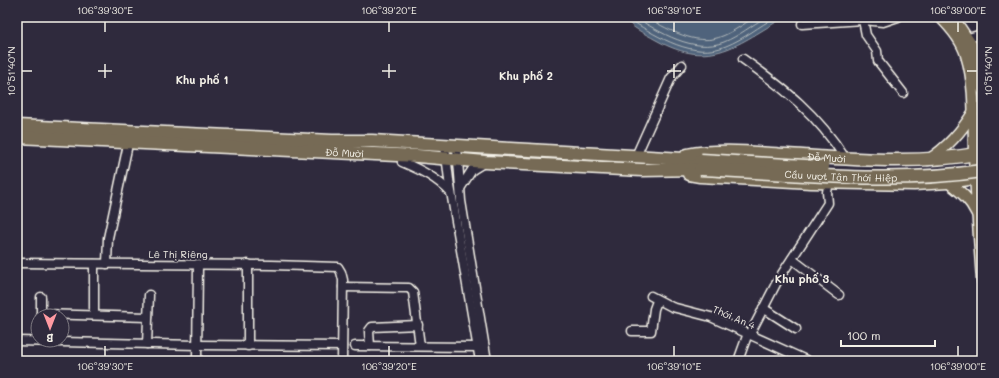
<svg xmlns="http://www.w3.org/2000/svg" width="999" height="378" viewBox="0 0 999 378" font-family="Mali,sans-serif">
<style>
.water{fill:#50647b;stroke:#929ca7}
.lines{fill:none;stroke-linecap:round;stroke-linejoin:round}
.shore{stroke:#b2b9bc;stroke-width:1}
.minor-casing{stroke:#f4f1e8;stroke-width:11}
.major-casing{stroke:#f4f1e8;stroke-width:13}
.highway-casing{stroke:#f4f1e8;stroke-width:15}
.minor{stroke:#2f2a3d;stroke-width:8}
.major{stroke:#766a55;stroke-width:10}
.highway{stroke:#766a55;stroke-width:12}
.highway-bridge-casing{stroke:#f4f1e8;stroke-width:15;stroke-linecap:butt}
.highway-bridge{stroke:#766a55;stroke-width:12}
.ticks{fill:none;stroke:#f4f1e8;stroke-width:1.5}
.labels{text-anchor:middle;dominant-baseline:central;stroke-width:4;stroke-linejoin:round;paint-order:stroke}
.street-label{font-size:10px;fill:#f4f1e8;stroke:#2f2a3d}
.neighbourhood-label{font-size:11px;font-weight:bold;fill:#f4f1e8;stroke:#2f2a3d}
.neatline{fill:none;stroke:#f4f1e8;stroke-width:1.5}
.ticks-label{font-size:10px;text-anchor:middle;fill:#f4f1e8}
</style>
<rect width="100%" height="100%" fill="#2f2a3d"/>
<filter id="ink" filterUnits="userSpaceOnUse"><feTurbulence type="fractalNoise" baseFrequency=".025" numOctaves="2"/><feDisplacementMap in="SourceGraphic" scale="8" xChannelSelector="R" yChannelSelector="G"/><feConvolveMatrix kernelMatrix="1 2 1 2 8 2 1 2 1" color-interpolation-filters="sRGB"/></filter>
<g filter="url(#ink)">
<path class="water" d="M624 17H785C737 44 712 71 656 40 644 33 631 28 624 17Z"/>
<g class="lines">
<g class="shore">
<path d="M629 17 632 21C658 37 694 60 726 46 744 39 759 26 776 17"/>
<path d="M635 17C659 32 694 54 724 42 739 36 752 25 766 17"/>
<path d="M646 17C665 28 691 43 713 39 728 36 742 25 755 17"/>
</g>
<g class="minor-casing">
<g id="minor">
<polyline points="863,20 866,35 877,51 878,61 903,93"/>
<polyline points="802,24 863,20 883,22 898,17"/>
<polyline points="968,38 982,34"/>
<path d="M743 59C785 89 817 114 845 158"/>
<polyline points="445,146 449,180 480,361"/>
<polyline points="457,147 461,201 487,361"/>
<polyline points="636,156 671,78 682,65"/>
<path d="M402 162C421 170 437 178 451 193"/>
<polyline points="461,187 472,170 485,162"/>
<polyline points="792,259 839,295"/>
<polyline points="17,263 272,265 338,267 341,272 343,280 342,361"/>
<polyline points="94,264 94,315"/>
<polyline points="107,264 108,238 127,149"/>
<polyline points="343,287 409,288 413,292 420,346"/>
<polyline points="651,296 672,307 711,317 808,361"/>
<polyline points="41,297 41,316"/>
<polyline points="763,308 796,329"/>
<polyline points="41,314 148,317"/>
<polyline points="632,331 651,331 654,309 657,301"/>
<polyline points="17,341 197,345 342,346"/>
<polyline points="147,344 149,295"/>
<polyline points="248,346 248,264"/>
<polyline points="355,346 478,347"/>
<polyline points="370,346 369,331 372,327 418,325"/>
<polyline points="197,361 198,264"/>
<polyline points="738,361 747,336 750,334 778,280 828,203 827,192 829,182"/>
</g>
</g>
<g class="major-casing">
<g id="major">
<path d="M940 17C950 27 962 41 966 55 976 87 973 122 974 155 976 196 979 238 982 280"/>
<polyline points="953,17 973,47 982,89"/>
<path d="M928 160C948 147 962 131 974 111"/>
<path d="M948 182C961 192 970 199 977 214"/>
</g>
</g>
<g class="highway-casing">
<g id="highway">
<polyline points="17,126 332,141 372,141 701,160"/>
<path id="s1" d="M17 137 417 156 485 162 642 170 700 169"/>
<path id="s2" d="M687 155C719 149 754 153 787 155 852 159 918 165 982 153"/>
<polyline points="689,174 700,176 811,182 914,184 948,182 982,177"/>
</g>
</g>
<use href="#minor" class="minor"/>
<use href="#major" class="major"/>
<use href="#highway" class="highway"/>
<g class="highway-bridge-casing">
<g id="highway-bridge">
<polyline points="701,160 823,167"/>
<path id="s3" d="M700 169C794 173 889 185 982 171"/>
</g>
</g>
<use href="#highway-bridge" class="highway-bridge"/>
</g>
</g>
<path class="ticks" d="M105 22V32M389 22V32M674 22V32M958 22V32M105 64V78M389 64V78M674 64V78M22 71H32M98 71H112M382 71H396M667 71H681M967 71H977M105 346V356M389 346V356M674 346V356M958 346V356"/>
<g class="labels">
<g class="street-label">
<text stroke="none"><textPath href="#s1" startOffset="328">Đỗ Mười</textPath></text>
<text stroke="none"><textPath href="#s2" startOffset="140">Đỗ Mười</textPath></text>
<text stroke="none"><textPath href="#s3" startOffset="141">Cầu vượt Tân Thới Hiệp</textPath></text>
<text x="178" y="254">Lê Thị Riêng</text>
<text transform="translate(734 317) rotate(23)">Thới An 4</text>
</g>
<g class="neighbourhood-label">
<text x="526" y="75">Khu phố 2</text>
<text x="202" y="79">Khu phố 1</text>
<text x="802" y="278">Khu phố 3</text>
</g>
</g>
<rect width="999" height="378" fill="none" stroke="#2f2a3d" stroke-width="44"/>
<g transform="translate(50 328) rotate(180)"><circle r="19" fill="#2f2a3d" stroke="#7e7a81"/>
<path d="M0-3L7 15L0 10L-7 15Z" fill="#ff9aa2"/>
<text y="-6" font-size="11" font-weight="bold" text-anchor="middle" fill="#f4f1e8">B</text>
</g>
<path d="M841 340v6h94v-6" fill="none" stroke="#f4f1e8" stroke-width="2"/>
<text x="847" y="340" font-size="12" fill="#f4f1e8" stroke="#2f2a3d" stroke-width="3" paint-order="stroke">100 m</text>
<rect x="22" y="22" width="955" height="334" class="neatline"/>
<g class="ticks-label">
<text x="105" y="14">106°39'30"E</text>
<text x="389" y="14">106°39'20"E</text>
<text x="674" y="14">106°39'10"E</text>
<text x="958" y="14">106°39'00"E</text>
<text transform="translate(988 71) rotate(-90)" y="4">10°51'40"N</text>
<text transform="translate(11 71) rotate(-90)" y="4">10°51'40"N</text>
<text x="105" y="370">106°39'30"E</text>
<text x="389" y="370">106°39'20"E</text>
<text x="674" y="370">106°39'10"E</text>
<text x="958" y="370">106°39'00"E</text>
</g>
</svg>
